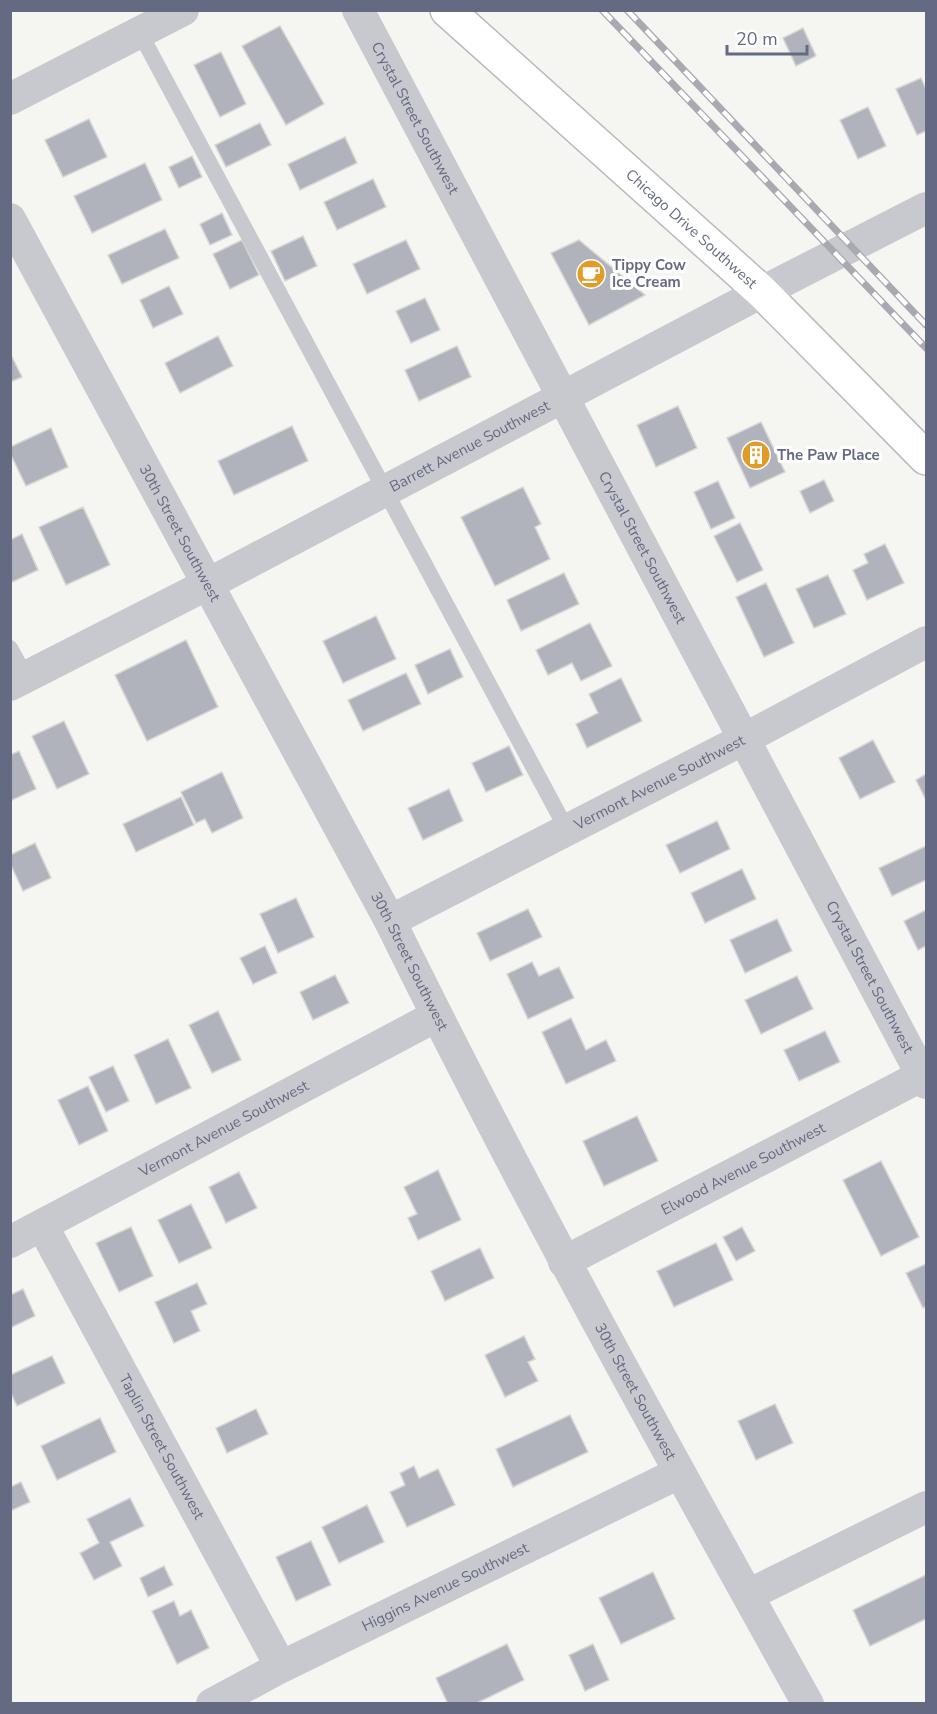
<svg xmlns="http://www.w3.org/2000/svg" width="937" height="1714" viewBox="0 0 937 1714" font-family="'Nunito Sans',sans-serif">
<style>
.building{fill:#b0b2bc;stroke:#d6d7d5;stroke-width:1.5}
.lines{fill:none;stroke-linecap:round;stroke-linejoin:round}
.primary-casing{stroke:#b8babf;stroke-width:36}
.service{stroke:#c8c9ce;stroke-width:16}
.minor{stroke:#c8c9ce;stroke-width:32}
.primary{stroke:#fff;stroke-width:33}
.rail-casing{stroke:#a8a9b1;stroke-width:7}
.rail{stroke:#fff;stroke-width:4.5;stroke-dasharray:14;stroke-linecap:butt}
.labels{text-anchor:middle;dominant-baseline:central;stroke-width:6;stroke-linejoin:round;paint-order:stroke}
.street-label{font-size:15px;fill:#656a83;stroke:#fff}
.poi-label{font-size:15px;font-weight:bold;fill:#656a83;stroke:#fff;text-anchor:start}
</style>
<rect width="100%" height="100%" fill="#f5f6f2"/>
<g class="building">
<polygon points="280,26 324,104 286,125 242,46"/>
<polygon points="803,28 816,56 796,66 783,38"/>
<polygon points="221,52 246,104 220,117 194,65"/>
<polygon points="921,78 926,89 926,131 917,135 896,89"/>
<polygon points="868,107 886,146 858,159 840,120"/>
<polygon points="89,119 107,157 63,177 45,140"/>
<polygon points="260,123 271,145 226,167 215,145"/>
<polygon points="345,137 357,163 300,190 288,164"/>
<polygon points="192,156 202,177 179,188 169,167"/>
<polygon points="145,163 162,200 92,233 74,196"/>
<polygon points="373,179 386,207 337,230 324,202"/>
<polygon points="222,213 232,235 210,245 200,224"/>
<polygon points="165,229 179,258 122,284 108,255"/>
<polygon points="303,236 317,266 285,281 271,251"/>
<polygon points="242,240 259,275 230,289 213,254"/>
<polygon points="406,240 420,269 367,294 353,264"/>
<polygon points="579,240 645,295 589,325 551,253"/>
<polygon points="169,286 183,314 153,328 140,300"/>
<polygon points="425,298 440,330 411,343 396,311"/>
<polygon points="218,336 233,366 180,393 165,363"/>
<polygon points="457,346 471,377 419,401 405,370"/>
<polygon points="10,353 22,377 10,382"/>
<polygon points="678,406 697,448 656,467 637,425"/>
<polygon points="761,422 785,472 750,488 727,438"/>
<polygon points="292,426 308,461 234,495 218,461"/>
<polygon points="51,428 68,467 26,486 10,453 10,447"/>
<polygon points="824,480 834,501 810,513 800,491"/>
<polygon points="718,481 735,518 711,529 694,492"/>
<polygon points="523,487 541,524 535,527 550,559 495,586 461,517"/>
<polygon points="83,507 110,565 66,585 39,527"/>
<polygon points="740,523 763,570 737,582 714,536"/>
<polygon points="22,534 38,570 10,583 10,540"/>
<polygon points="885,544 904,583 867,600 853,570 868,563 864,554"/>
<polygon points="564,573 579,604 521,631 507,600"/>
<polygon points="828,575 846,614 814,628 796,589"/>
<polygon points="766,583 794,643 764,657 736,597"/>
<polygon points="376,616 396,659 343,683 323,641"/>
<polygon points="590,623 612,666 581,681 572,663 548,675 536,650"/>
<polygon points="186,640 218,707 147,741 115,675"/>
<polygon points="450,649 463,677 428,694 415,665"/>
<polygon points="406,673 421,704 363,731 348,700"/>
<polygon points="621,678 642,721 587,748 576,724 598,713 589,694"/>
<polygon points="64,721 89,774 57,789 32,736"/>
<polygon points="873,740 895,782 860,799 839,758"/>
<polygon points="509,746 523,775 486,792 472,763"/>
<polygon points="19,751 36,789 10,801 10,755"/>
<polygon points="222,772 243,818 212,833 205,819 196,823 181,792"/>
<polygon points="926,774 926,800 916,780"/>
<polygon points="449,789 463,821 423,840 408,808"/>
<polygon points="181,797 194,825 136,852 123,824"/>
<polygon points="717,821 730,849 680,873 666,845"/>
<polygon points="35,843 51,878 23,891 10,863 10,855"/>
<polygon points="926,846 926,880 892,896 879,868"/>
<polygon points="742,869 756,899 705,923 691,893"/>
<polygon points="296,898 314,937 278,953 260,914"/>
<polygon points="528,909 542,937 490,961 477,933"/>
<polygon points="926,910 926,946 918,950 904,921"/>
<polygon points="777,919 792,951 745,973 730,940"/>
<polygon points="265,946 277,973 253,984 240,958"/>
<polygon points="532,962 539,976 559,967 574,998 528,1019 507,974"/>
<polygon points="335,975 349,1003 313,1020 300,992"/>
<polygon points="797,976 813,1009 761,1034 745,1000"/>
<polygon points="218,1011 241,1060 212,1073 189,1025"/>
<polygon points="571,1018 586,1050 606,1040 616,1061 566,1084 542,1032"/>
<polygon points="825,1031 840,1062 799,1081 784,1050"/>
<polygon points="168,1039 191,1088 156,1104 134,1055"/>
<polygon points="113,1066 129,1101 106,1112 89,1077"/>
<polygon points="88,1086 108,1131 79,1145 58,1100"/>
<polygon points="637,1116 658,1161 604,1186 583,1141"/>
<polygon points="881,1161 919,1237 881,1256 843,1180"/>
<polygon points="438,1170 461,1220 418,1240 408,1218 417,1214 404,1187"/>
<polygon points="239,1172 257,1208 226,1223 209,1187"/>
<polygon points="191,1204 212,1248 179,1263 158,1220"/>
<polygon points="131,1227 153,1276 119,1292 96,1243"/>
<polygon points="742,1227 755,1251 736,1261 723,1237"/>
<polygon points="716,1243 733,1280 674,1307 657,1271"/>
<polygon points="480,1248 494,1278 445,1301 431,1271"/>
<polygon points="926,1264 926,1306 923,1308 906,1273"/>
<polygon points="197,1283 207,1304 191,1311 200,1331 174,1343 155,1302"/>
<polygon points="23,1289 35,1316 10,1328 10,1295"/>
<polygon points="524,1336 535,1359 528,1362 538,1381 505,1397 485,1355"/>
<polygon points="52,1356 65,1383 17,1406 10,1391 10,1375"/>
<polygon points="775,1404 793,1443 756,1460 738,1421"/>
<polygon points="256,1409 268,1434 227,1453 216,1428"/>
<polygon points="570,1415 588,1452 513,1487 496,1449"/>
<polygon points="100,1418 116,1452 57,1480 41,1446"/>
<polygon points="414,1466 419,1478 438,1469 455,1505 407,1527 390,1492 405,1485 400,1473"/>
<polygon points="21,1482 30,1502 10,1511 10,1487"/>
<polygon points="130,1498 144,1526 110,1542 122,1566 94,1580 80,1553 99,1543 87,1519"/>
<polygon points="367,1505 384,1542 339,1563 322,1527"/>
<polygon points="311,1541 331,1585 296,1601 276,1557"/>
<polygon points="164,1566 173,1585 148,1597 140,1578"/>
<polygon points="653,1572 675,1619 621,1644 599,1598"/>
<polygon points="926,1575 926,1619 870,1646 853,1610"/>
<polygon points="174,1601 180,1616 191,1610 209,1648 177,1664 152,1611"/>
<polygon points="507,1644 524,1680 475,1704 448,1704 436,1678"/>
<polygon points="593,1644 609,1680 585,1691 569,1655"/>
</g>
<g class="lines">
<g class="primary-casing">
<g id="primary">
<path id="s9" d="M447 10 762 292 926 458"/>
</g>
</g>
<g class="service">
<polyline points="140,33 567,830"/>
<polyline points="10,648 26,677"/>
</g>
<g class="minor">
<path id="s1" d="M358 10 926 1083"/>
<polyline points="10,99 183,10"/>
<path id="s2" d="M10 219 390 921C520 1186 664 1445 808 1704"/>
<path id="s3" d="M10 685 208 584 762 292 926 208"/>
<path id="s4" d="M390 921 744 739 926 642"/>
<path id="s5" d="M42 1225 281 1667"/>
<path id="s6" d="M10 1242 436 1016"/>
<path id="s7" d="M564 1262 923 1075"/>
<polyline points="748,1595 926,1507"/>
<path id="s8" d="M212 1704 281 1667 679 1473"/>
</g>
<use href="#primary" class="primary"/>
<g class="rail-casing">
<g id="rail">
<polyline points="602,10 926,348"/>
<polyline points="627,10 926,325"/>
</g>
</g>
<use href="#rail" class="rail"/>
</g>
<defs>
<g id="cafe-disc" transform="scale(1.5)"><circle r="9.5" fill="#e29b26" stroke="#fff"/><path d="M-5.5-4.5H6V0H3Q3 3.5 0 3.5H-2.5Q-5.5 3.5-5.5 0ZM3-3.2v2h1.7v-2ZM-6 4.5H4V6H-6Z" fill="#fff"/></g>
<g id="building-disc" transform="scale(1.5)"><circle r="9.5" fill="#e29b26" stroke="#fff"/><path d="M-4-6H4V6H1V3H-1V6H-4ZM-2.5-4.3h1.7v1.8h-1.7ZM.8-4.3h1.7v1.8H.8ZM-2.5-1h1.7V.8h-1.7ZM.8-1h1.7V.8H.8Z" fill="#fff"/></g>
</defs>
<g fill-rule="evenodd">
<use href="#cafe-disc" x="591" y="274"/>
<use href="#building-disc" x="756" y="455"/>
</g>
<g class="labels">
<g class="street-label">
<text stroke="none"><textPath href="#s1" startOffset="122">Crystal Street Southwest</textPath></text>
<text stroke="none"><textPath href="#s9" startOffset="328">Chicago Drive Southwest</textPath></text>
<text stroke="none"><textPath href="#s3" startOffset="518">Barrett Avenue Southwest</textPath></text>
<text stroke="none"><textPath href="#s2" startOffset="357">30th Street Southwest</textPath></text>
<text stroke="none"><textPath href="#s1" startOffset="608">Crystal Street Southwest</textPath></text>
<text stroke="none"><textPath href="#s4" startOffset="303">Vermont Avenue Southwest</textPath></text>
<text stroke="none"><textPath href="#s2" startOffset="843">30th Street Southwest</textPath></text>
<text stroke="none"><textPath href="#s1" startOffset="1094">Crystal Street Southwest</textPath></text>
<text stroke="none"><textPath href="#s6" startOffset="242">Vermont Avenue Southwest</textPath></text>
<text stroke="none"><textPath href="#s7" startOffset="202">Elwood Avenue Southwest</textPath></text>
<text stroke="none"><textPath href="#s2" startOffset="1329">30th Street Southwest</textPath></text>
<text stroke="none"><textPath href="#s5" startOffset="252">Taplin Street Southwest</textPath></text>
<text stroke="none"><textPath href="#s8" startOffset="261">Higgins Avenue Southwest</textPath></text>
</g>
<g class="poi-label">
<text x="612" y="265">Tippy Cow<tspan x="612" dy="17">Ice Cream</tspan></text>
<text x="777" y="455">The Paw Place</text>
</g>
</g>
<rect width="937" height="1714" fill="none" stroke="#656a83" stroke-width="24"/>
<path d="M727 45v9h80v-9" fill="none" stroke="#656a83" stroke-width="3"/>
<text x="736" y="45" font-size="18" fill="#656a83" stroke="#ffffff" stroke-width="4.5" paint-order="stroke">20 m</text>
</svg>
